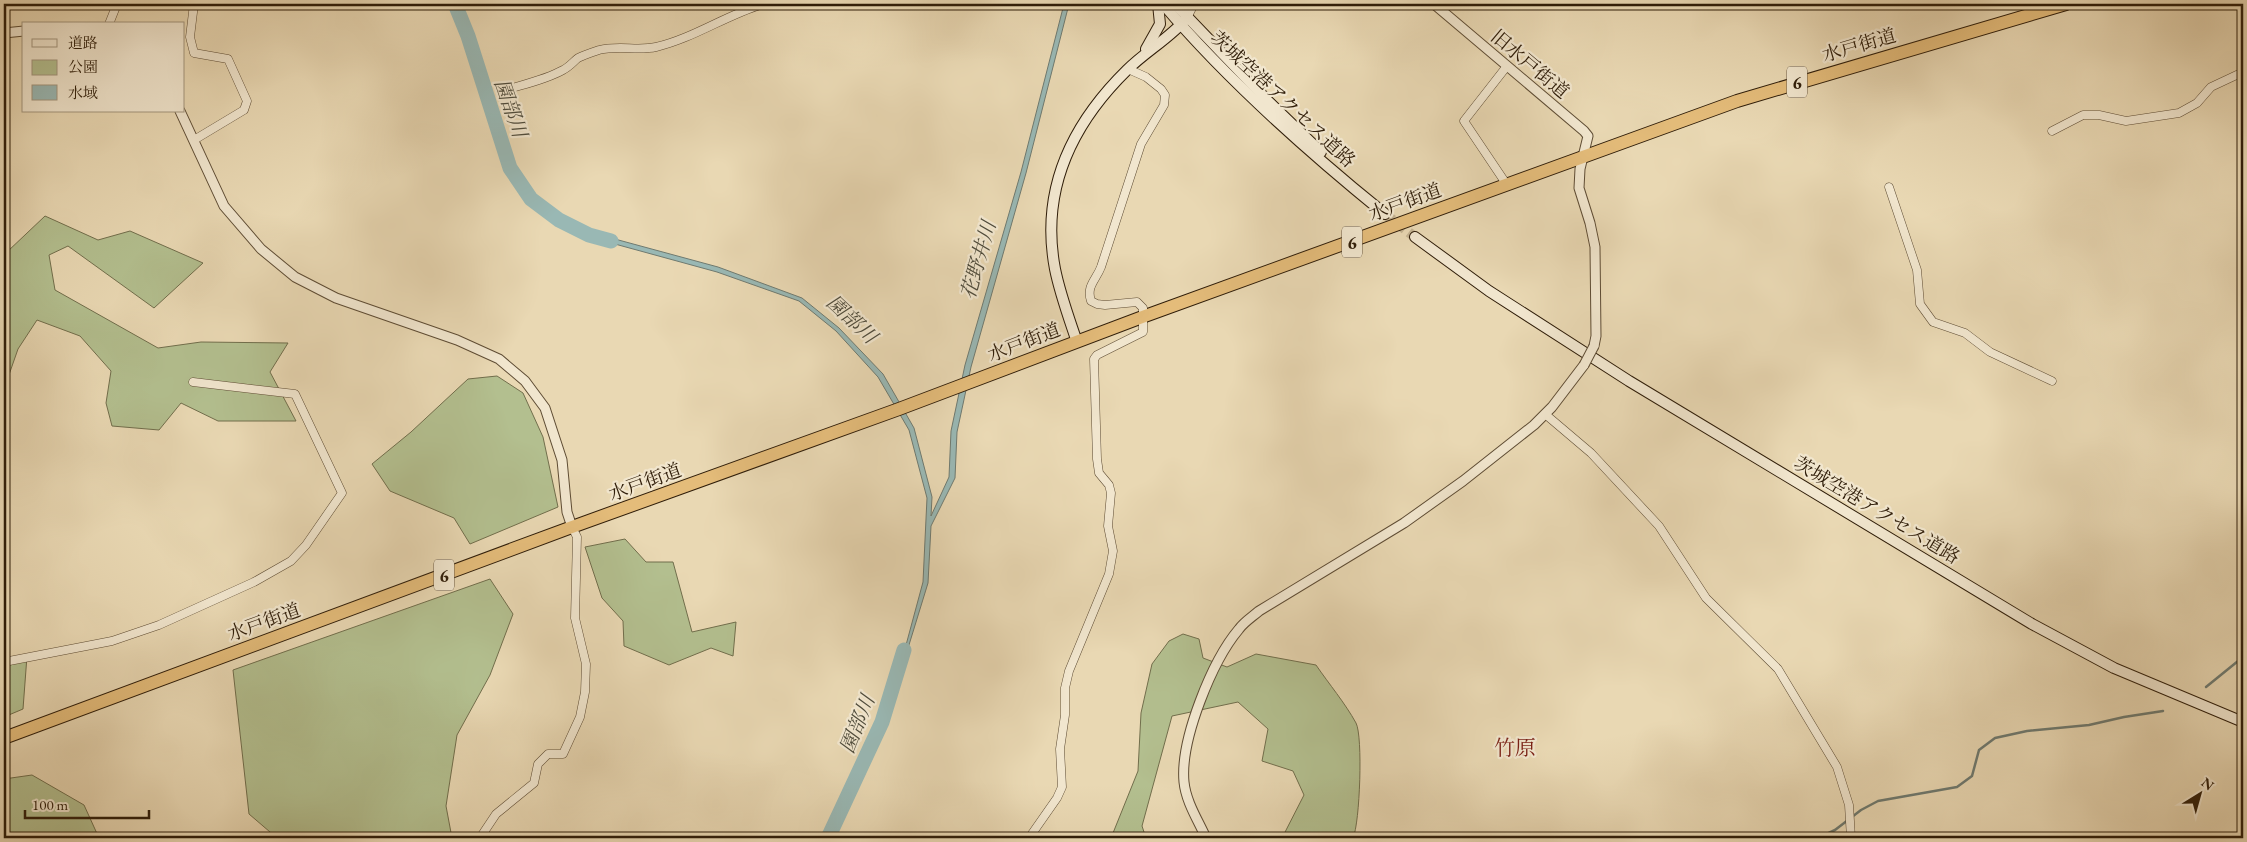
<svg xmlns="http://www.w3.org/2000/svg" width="2247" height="842" viewBox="0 0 2247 842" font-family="'EB Garamond','Noto Serif JP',serif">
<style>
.green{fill:#b3bf8f;stroke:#716e4c}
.water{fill:#99b8b4;stroke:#6f7a70}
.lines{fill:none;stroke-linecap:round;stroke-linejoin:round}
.stream{stroke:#6f7a70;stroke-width:2.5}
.river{stroke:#99b8b4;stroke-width:15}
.secondary-tunnel{stroke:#c4b391;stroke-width:10;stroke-dasharray:10 5;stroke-linecap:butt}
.minor-casing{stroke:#5e4c34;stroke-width:9}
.tertiary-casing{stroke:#5e4c34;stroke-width:11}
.secondary-casing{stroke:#2f1d09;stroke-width:12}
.trunk-casing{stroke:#2f1d09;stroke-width:14}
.minor{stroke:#f1e6ce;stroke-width:8}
.tertiary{stroke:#f1e6ce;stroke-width:9}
.secondary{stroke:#f1e6ce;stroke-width:10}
.trunk{stroke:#e4bc7a;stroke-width:12}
.tertiary-bridge-casing{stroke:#5e4c34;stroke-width:11;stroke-linecap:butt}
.tertiary-bridge{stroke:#f1e6ce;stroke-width:9}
.labels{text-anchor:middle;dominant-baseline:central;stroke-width:4.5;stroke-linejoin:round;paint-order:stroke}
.shield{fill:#f1e6ce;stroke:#695944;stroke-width:1}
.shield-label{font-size:18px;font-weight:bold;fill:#2f1d09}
.street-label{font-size:19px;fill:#2f1d09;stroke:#f1e6ce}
.water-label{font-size:20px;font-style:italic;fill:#4f4c3c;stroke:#f1e6ce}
.quarter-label{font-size:21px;fill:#7a1f14;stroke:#f1e6ce}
</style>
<rect width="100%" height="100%" fill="#e9d8b3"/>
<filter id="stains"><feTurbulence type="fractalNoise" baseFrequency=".004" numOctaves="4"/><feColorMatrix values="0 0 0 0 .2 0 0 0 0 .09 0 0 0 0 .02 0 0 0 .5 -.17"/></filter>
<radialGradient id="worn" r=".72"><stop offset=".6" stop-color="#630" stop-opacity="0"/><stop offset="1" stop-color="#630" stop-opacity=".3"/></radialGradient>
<g class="green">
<polygon points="45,216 98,240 130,231 203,263 154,308 68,246 49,255 55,290 158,348 201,342 288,343 270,372 296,421 218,421 181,403 159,430 112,426 106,403 111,371 80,336 37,320 18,349 4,389 4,261 7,252"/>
<polygon points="497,376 523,393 543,437 558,507 470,544 454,518 390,491 372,464 411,432 468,379"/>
<polygon points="625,539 646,562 673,562 692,632 736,622 733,656 711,648 669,665 624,646 623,621 602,598 585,547"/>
<polygon points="490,579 513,614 490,675 457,735 446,806 452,838 277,838 249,814 233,670"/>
<path d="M1183 634 1199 639 1203 658 1227 667 1256 654 1316 665C1329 684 1345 703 1356 723 1363 736 1360 823 1353 838H1282L1304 795 1293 771 1262 761 1268 729 1238 702 1172 716 1142 826 1146 838H1111L1138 771 1141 713 1152 664 1169 641Z"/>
<polygon points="27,656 23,709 4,717 4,662"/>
<polygon points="32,775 84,805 99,838 4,838 4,779"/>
</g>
<polygon class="water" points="1064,4 1069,4 1026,173 971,367 957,432 955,478 931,526 928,583 885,723 923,582 927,498 909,430 878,377 836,331 799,301 717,272 593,238 589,232 718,267 802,298 839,328 883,374 914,428 932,497 931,516 949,477 951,431 965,365 1021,172"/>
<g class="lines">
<g class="stream">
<polyline points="2206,687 2243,657"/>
<polyline points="1818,838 1835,830 1861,810 1878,801 1957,787 1972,776 1979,750 1995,738 2027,731 2089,725 2124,717 2163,711"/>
</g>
<g class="river">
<polyline points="455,4 468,36 510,168 531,199 559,220 589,235 611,241"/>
<polyline points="828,838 882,722 904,650"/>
</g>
<polyline class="secondary-tunnel" points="1385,214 1415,237"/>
<g class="minor-casing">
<g id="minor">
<polyline points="194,4 190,37 194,53 228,59 247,101 244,110 194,140"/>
<polyline points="1187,18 1194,4"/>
<polyline points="109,24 117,4"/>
<path d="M505 90C525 84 545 80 563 70 569 67 573 62 578 58 584 55 593 52 599 50 618 45 638 51 656 47 694 38 726 15 763 4"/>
<polyline points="2052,131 2083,115 2099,115 2126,121 2179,113 2197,103 2211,87 2243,72"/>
<polyline points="1507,185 1464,121 1507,66"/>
<polyline points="1889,187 1917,270 1920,304 1933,322 1965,333 1990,352 2052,381"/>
<polyline points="1545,414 1591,453 1659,526 1706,598 1778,669 1837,767 1849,805 1851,838"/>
<polyline points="4,662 112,641 159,625 254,582 291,561 306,545 342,493 295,394 193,382"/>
<polyline points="480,838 496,814 534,783 538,764 548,754 563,754 580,717 585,692 586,664 575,618 577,537 572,527"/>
<path d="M1029 838 1057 798 1062 787 1060 749 1065 715V688L1069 671 1109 574 1113 551 1108 526 1111 493 1109 485 1099 473 1097 459 1094 359 1097 355 1143 332V308L1137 302 1105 305 1097 304 1091 301C1086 286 1096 280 1101 267L1141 144 1164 105 1165 95 1161 89 1146 77 1128 69"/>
</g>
</g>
<g class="tertiary-casing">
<g id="tertiary">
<polyline points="1434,4 1584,131 1588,136 1580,169 1579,188 1590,223 1595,247 1596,336 1594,346"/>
<polyline points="4,33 24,31"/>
<polyline points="180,111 224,206 261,249 295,277 336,298 457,340 499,359 525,381 545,408 562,460 567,512 572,527"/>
<path d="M1206 838C1198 820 1186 802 1184 782 1180 740 1212 661 1239 629 1244 622 1252 617 1259 611L1404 523 1463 481 1534 425 1552 407 1584 365"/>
</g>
</g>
<g class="secondary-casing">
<g id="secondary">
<path d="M1163 4C1228 81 1306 150 1385 214"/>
<polyline points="1175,4 1267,100 1321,152"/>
<polyline points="1146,49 1160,24 1158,4"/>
<polyline points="1415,237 1489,291 1629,381 2032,624 2114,668 2243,722"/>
<path d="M1077 342C1069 318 1060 294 1055 269 1040 190 1072 124 1127 70 1146 51 1170 38 1187 18"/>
</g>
</g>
<g class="trunk-casing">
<polyline id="trunk" points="4,738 572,527 899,409 1145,316 1737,101 2066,4"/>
</g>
<use href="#minor" class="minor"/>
<use href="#tertiary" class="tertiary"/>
<use href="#secondary" class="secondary"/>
<use href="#trunk" class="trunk"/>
<g class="tertiary-bridge-casing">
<polyline id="tertiary-bridge" points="1584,365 1594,346"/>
</g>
<use href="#tertiary-bridge" class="tertiary-bridge"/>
</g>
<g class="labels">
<g class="shield">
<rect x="1787" y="66.5" width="20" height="31" rx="4"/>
<rect x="1342" y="226.5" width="20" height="31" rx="4"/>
<rect x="434" y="559.5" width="20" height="31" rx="4"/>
</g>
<g class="shield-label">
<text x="1797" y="82">6</text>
<text x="1352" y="242">6</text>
<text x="444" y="575">6</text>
</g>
<g class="street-label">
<text transform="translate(1859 45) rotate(-16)">水戸街道</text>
<text transform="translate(1530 64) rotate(40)">旧水戸街道</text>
<text transform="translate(1283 99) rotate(43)">茨城空港アクセス道路</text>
<text transform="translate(1405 202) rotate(-20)">水戸街道</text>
<text transform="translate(1024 342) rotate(-21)">水戸街道</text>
<text transform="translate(645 482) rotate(-20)">水戸街道</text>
<text transform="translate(1877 510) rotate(31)">茨城空港アクセス道路</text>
<text transform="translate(264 622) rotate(-20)">水戸街道</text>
</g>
<g class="water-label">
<text transform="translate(511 108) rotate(71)">園部川</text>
<text transform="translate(978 260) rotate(-74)">花野井川</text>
<text transform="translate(852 319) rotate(43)">園部川</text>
<text transform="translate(857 724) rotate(-68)">園部川</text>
</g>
<g class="quarter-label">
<text x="1515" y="747">竹原</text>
</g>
</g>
<rect width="2247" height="842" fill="none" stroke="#e9d8b3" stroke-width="20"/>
<rect x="5" y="5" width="2237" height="832" fill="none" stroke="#2f1d09" stroke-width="2.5"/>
<rect x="10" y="10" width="2227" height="822" fill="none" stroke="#2f1d09"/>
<rect x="22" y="22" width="162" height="90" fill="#f1e6ce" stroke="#a3967f"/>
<rect x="32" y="39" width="25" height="8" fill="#f1e6ce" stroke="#a3967f"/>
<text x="68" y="48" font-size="15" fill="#2f1d09">道路</text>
<rect x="32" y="60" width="25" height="15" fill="#b3bf8f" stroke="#a3967f"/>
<text x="68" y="72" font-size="15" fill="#2f1d09">公園</text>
<rect x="32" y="85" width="25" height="15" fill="#99b8b4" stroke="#a3967f"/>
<text x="68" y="98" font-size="15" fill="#2f1d09">水域</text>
<g transform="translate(2200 794) rotate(37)" stroke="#f1e6ce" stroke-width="4" paint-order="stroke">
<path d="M0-4L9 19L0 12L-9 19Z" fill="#2f1d09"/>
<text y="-8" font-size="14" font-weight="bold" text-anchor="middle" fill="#2f1d09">N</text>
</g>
<path d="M25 810v8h124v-8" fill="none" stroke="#2f1d09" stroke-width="2.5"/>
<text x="32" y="810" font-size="15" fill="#2f1d09" stroke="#f1e6ce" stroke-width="4" paint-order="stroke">100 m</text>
<rect width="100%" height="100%" filter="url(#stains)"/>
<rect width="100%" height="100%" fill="url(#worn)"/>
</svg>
